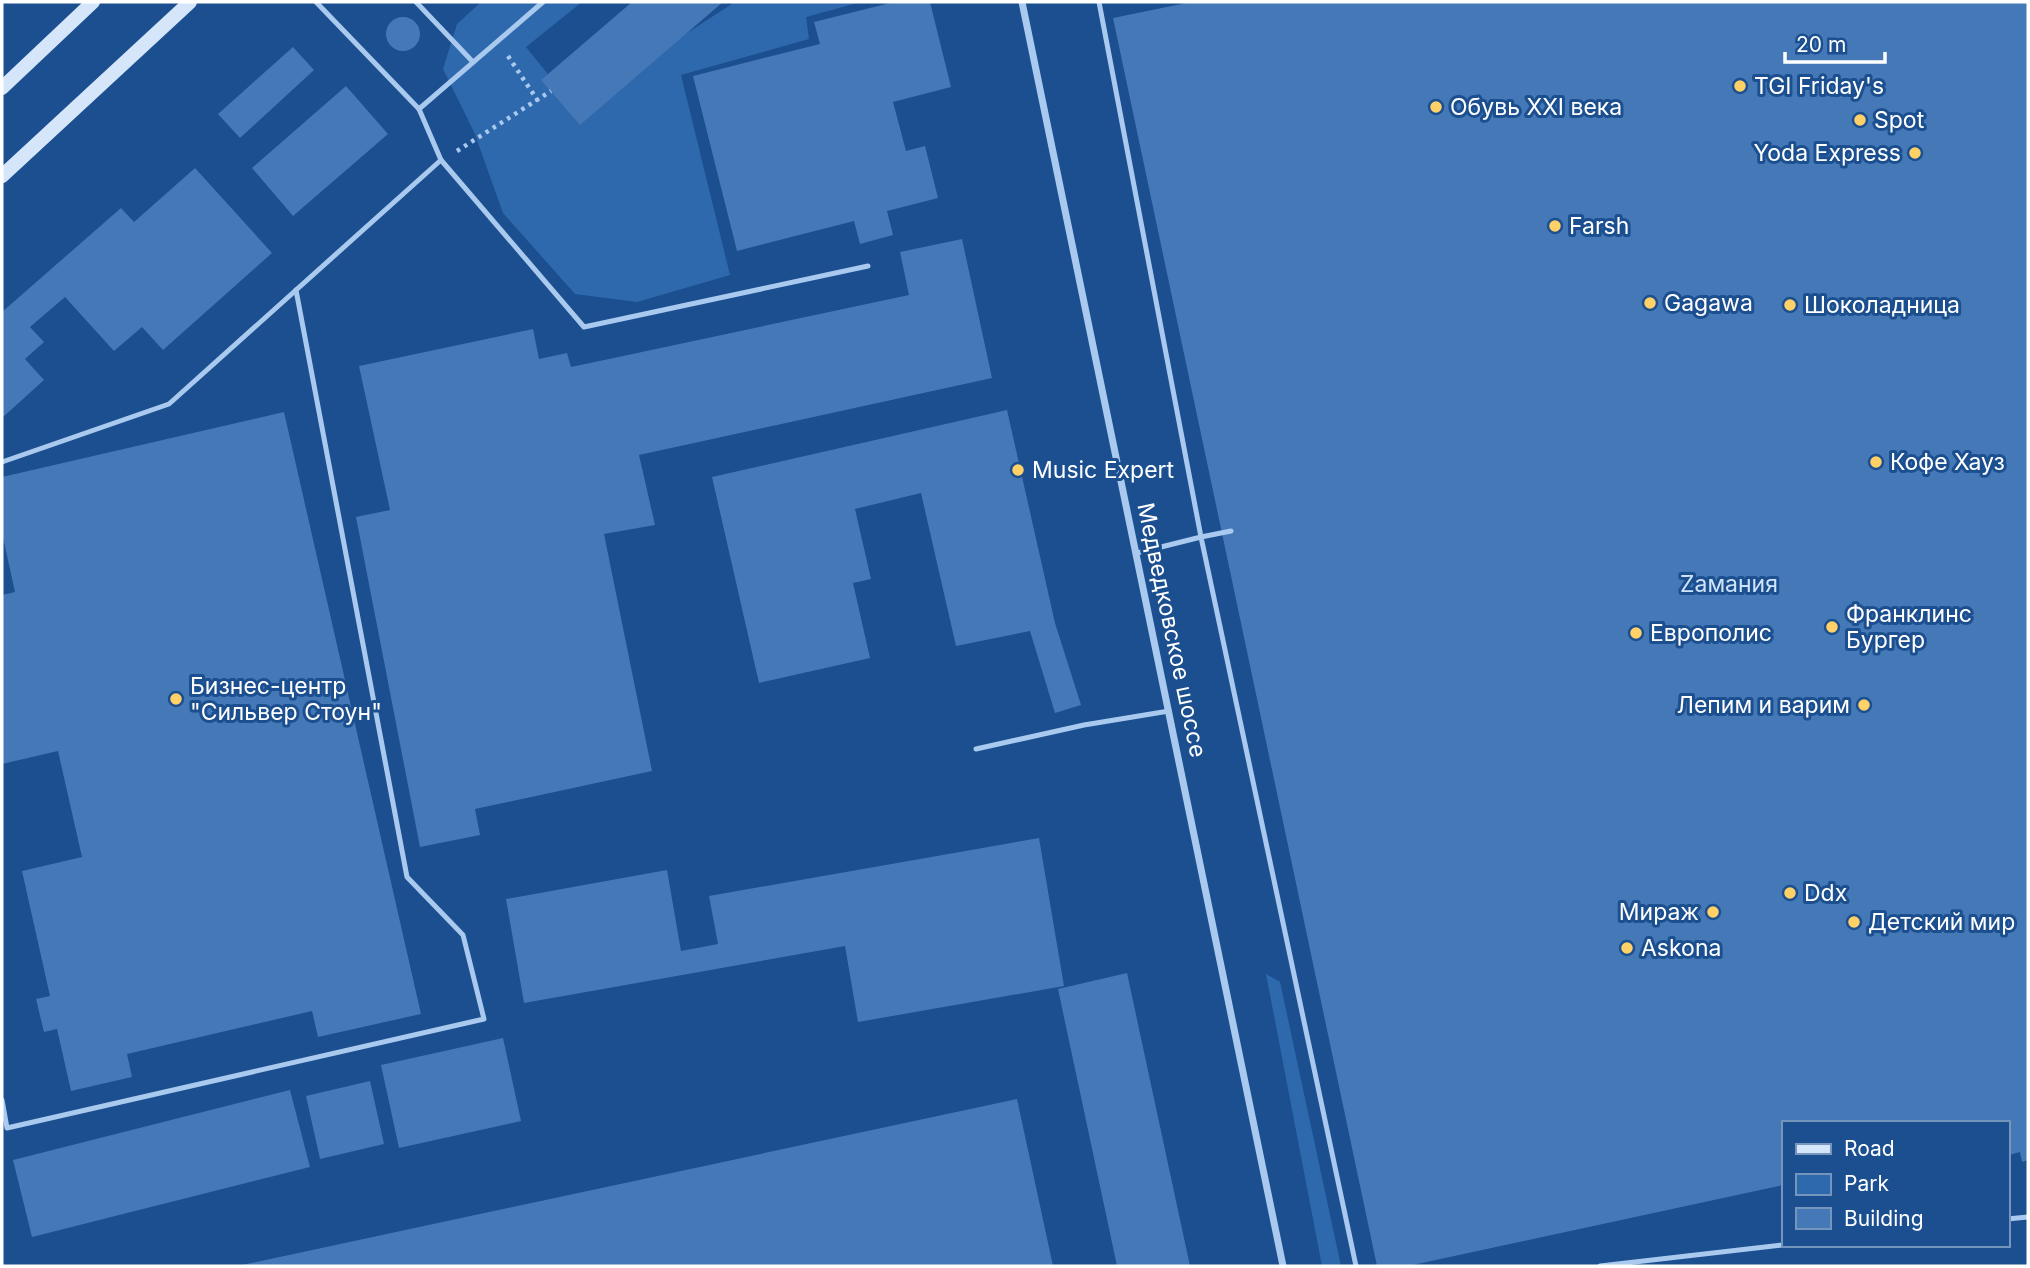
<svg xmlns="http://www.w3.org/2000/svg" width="2030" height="1268" viewBox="0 0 2030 1268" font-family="Inter,sans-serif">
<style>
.green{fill:#2e69ad}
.building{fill:#4478b7}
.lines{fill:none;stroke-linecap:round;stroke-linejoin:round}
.path{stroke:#a9c9ee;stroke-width:4.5;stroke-dasharray:3.5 5;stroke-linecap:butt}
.lane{stroke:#a9c9ee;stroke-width:5}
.street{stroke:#a9c9ee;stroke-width:7}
.secondary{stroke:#d6e6fa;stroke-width:14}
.poi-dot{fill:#ffd166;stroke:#1b4f8f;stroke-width:2.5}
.labels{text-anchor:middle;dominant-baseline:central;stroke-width:6;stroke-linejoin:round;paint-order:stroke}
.poi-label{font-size:23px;fill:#fff;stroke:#1b4f8f;text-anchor:start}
.park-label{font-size:23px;fill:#cfe3fa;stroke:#1b4f8f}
.street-label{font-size:23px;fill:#fff;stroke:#1b4f8f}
</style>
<rect width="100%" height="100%" fill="#1b4f8f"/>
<g class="green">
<polygon points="481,2 582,2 526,47 581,115 684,35 735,2 861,2 806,17 809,39 681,75 730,275 637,302 575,294 503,213 474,132 443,69 457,24"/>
<polygon points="1266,974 1280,982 1341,1266 1322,1266"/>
</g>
<g class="building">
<polygon points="632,2 723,2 580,125 541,80"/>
<polygon points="894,2 930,2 951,87 893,102 906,151 925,146 938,198 887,211 893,235 860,244 854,221 737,251 693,76 820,44 814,22"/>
<polygon points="1191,2 2028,2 2028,1160 2022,1162 2020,1152 2009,1155 2007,1123 1783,1123 1783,1185 1408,1266 1377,1266 1113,18"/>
<circle cx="403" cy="34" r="17"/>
<polygon points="293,47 314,70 240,138 218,114"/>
<polygon points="346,86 388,134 293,216 252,168"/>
<polygon points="195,168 272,253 163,350 142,327 114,351 65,297 30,327 44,342 25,359 44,380 2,418 2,312 121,208 134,222"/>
<polygon points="962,239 992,378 639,455 655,525 604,534 652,771 475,809 480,835 420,847 356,517 390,510 359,366 533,329 539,359 567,353 571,367 609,359 909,295 900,252"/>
<polygon points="1007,410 1055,623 1081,705 1055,713 1030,631 956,646 921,493 855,509 871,579 853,583 870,658 759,683 712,477"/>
<polygon points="284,412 421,1014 318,1037 312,1011 127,1054 132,1077 71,1091 57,1029 44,1032 36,999 50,996 22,871 82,857 58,751 2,764 2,595 15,592 2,533 2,477"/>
<polygon points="1039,838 1064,986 858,1022 845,946 524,1003 506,899 667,870 681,951 718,944 709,896"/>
<polygon points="1127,973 1190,1266 1117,1266 1058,989"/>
<polygon points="503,1038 521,1121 399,1148 381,1065"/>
<polygon points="370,1081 384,1144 320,1159 306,1096"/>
<polygon points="290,1090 310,1167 32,1237 13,1160"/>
<polygon points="1017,1099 1053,1266 242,1266 242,1265"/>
</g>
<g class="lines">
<g class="path">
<polyline points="508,56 538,101"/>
<polyline points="457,151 551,91"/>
</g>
<g class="lane">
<polyline points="416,2 473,62"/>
<polyline points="1099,2 1201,537 1137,553"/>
<polyline points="419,109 543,2"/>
<polyline points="441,160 584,327 868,266"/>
<polyline points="2,462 169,404 441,160 419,109 316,2"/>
<polyline points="1231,531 1201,537 1356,1266"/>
<polyline points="976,749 1084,725 1169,711"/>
<polyline points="2,1100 7,1128 484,1019 463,935 407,877 296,290"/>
<polyline points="2007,1219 2028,1217"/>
<polyline points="1600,1266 1783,1245"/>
</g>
<polyline class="street" points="1022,2 1283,1266"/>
<g class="secondary">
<polyline points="2,88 93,2"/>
<polyline points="2,176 190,2"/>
</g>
</g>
<g class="poi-dot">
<circle cx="1740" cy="86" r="7"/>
<circle cx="1436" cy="107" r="7"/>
<circle cx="1860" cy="120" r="7"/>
<circle cx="1915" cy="153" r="7"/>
<circle cx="1555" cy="226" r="7"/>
<circle cx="1650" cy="303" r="7"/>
<circle cx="1790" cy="305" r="7"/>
<circle cx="1876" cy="462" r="7"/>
<circle cx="1018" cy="470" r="7"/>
<circle cx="1832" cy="627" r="7"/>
<circle cx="1636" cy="633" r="7"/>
<circle cx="176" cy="699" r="7"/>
<circle cx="1864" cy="705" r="7"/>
<circle cx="1790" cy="893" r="7"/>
<circle cx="1713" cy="912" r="7"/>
<circle cx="1854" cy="922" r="7"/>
<circle cx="1627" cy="948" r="7"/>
</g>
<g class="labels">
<g class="poi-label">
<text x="1754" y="86">TGI Friday's</text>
<text x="1450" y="107">Обувь XXI века</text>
<text x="1874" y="120">Spot</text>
<text x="1901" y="153" text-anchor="end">Yoda Express</text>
<text x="1569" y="226">Farsh</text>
<text x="1664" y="303">Gagawa</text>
<text x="1804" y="305">Шоколадница</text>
<text x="1890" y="462">Кофе Хауз</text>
<text x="1032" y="470">Music Expert</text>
<text x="1846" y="614">Франклинс<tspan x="1846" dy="26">Бургер</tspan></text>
<text x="1650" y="633">Европолис</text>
<text x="190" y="686">Бизнес-центр<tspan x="190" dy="26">"Сильвер Стоун"</tspan></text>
<text x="1850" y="705" text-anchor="end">Лепим и варим</text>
<text x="1804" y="893">Ddx</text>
<text x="1699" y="912" text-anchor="end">Мираж</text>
<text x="1868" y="922">Детский мир</text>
<text x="1641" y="948">Askona</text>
</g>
<g class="park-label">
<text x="1729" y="584">Zамания</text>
</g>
<g class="street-label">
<text transform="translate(1172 630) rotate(78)">Медведковское шоссе</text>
</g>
</g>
<rect width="2030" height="1268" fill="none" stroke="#ffffff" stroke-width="7"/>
<rect x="1782" y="1121" width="228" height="126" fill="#1b4f8f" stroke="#7695bc" stroke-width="2"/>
<rect x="1796" y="1144" width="35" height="10" fill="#d6e6fa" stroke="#7695bc" stroke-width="2"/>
<text x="1844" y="1156" font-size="21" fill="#ffffff">Road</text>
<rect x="1796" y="1174" width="35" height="21" fill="#2e69ad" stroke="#7695bc" stroke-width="2"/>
<text x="1844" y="1191" font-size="21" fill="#ffffff">Park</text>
<rect x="1796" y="1208" width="35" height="21" fill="#4478b7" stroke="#7695bc" stroke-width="2"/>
<text x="1844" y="1226" font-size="21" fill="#ffffff">Building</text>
<path d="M1785 52v10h100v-10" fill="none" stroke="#ffffff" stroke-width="3.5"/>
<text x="1796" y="52" font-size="21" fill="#ffffff" stroke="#1b4f8f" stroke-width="5" paint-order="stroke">20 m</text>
</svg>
